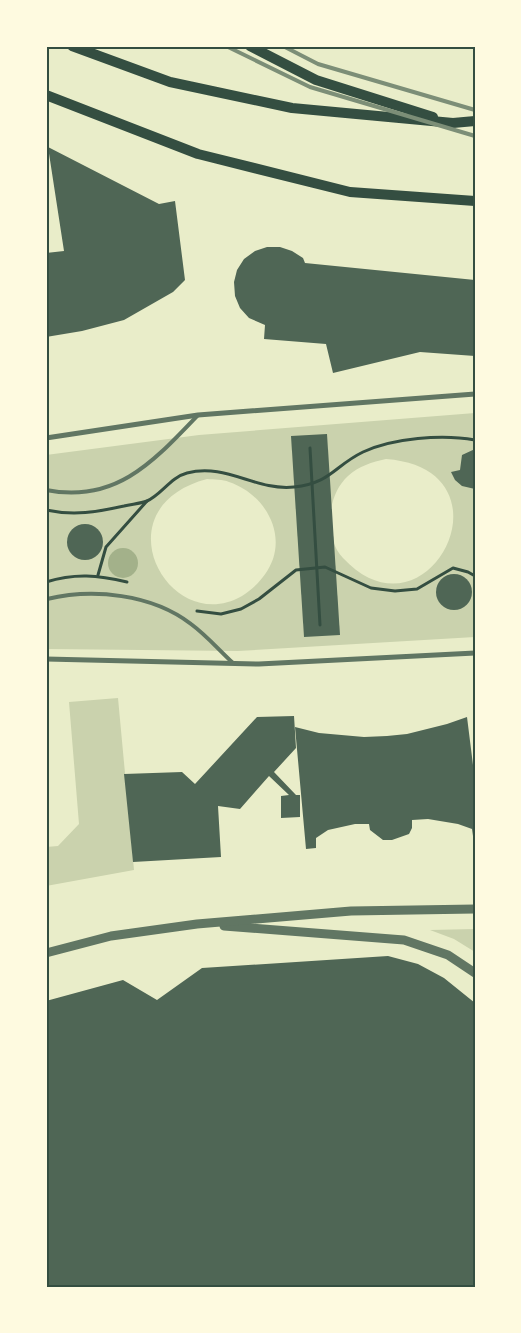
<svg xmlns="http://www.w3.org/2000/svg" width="521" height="1333" viewBox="0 0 521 1333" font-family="Jost,sans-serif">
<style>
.green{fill:#cad2ad;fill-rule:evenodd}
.water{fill:#a3b18a}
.building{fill:#4f6655}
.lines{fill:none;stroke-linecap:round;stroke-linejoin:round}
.path{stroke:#344e41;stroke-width:3}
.service{stroke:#617663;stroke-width:4}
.minor{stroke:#617663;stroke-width:5}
.tertiary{stroke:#617663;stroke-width:9}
.secondary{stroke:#344e41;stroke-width:10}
.rail{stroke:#7c8e77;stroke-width:4}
.neatline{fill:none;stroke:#344e41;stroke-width:2}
</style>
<rect width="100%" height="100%" fill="#e9edc9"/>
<g class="green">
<path d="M475 413V637L238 651 46 649V455L199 435ZM386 459C519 469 428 649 343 558 323 537 327 495 348 476 359 466 372 462 386 459ZM207 479C214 480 223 479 229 482 260 492 284 526 273 559 267 575 256 587 242 596 169 638 98 508 207 479Z"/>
<polygon points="118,698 134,870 46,886 46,847 58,846 79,824 69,702"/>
<polygon points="475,929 475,952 454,939 430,930"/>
</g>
<circle class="water" cx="123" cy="563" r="15"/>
<g class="building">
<polygon points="48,147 159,204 175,201 185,280 173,292 124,320 82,331 46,337 46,253 64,251"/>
<polygon points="267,247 280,247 292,251 303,258 305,263 475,280 475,356 420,352 333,373 326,344 264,339 265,325 249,318 240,308 235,296 234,282 237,270 244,259 255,251"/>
<polygon points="327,434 340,635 304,637 291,436"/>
<polygon points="475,449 475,489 462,486 455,480 451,472 460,470 462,455"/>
<circle cx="85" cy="542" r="18"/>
<circle cx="454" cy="592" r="18"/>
<polygon points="294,716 296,748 274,772 296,795 300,795 300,817 281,818 281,796 289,795 269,776 240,809 218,806 221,857 133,862 124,774 182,772 195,784 257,717"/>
<polygon points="467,717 475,781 475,835 473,836 472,829 458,824 428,819 412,820 412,828 409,834 392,840 383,840 370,830 369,824 355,824 328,830 316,838 316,848 306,849 295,727 319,733 364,737 387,736 407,734 447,724"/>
<polygon points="388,956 418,964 444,978 475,1003 475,1287 46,1287 46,1001 123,980 157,1000 202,968"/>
</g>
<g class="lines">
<g class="path">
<polyline points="310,448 320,625"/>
<path d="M46 510C74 516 97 512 124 506 131 504 140 504 147 501 161 495 171 477 187 473 227 463 255 491 294 487 331 483 334 466 363 452 393 438 442 434 475 440"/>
<polyline points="98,575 106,547 147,501"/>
<path d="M46 582C75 573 98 575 127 582"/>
<polyline points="197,611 221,614 241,609 259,599 296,570 325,567 371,588 395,591 417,589 453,568 468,572 475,576"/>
</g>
<g class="service">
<path d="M46 490C116 504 154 461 198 415"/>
<path d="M47 599C93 588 152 594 191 624 206 635 219 650 233 663"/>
</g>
<g class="minor">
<polyline points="46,438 198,415 475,394"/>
<polyline points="46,659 259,664 475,653"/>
</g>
<g class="tertiary">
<polyline points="224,926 404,940 448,955 475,973"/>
<polyline points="46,953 111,936 197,924 351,911 475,909"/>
</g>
<g class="secondary">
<polyline points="72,46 170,82 292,108 453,123 475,121"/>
<polyline points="250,46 316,80 433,117"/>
<polyline points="46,95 198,154 350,192 475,201"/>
</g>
<g class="rail">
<polyline points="226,46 310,87 475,136"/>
<polyline points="283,46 318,64 475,110"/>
</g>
</g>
<rect width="521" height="1333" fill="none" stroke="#fefae0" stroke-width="95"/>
<rect x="48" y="48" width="426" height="1238" class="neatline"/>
</svg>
